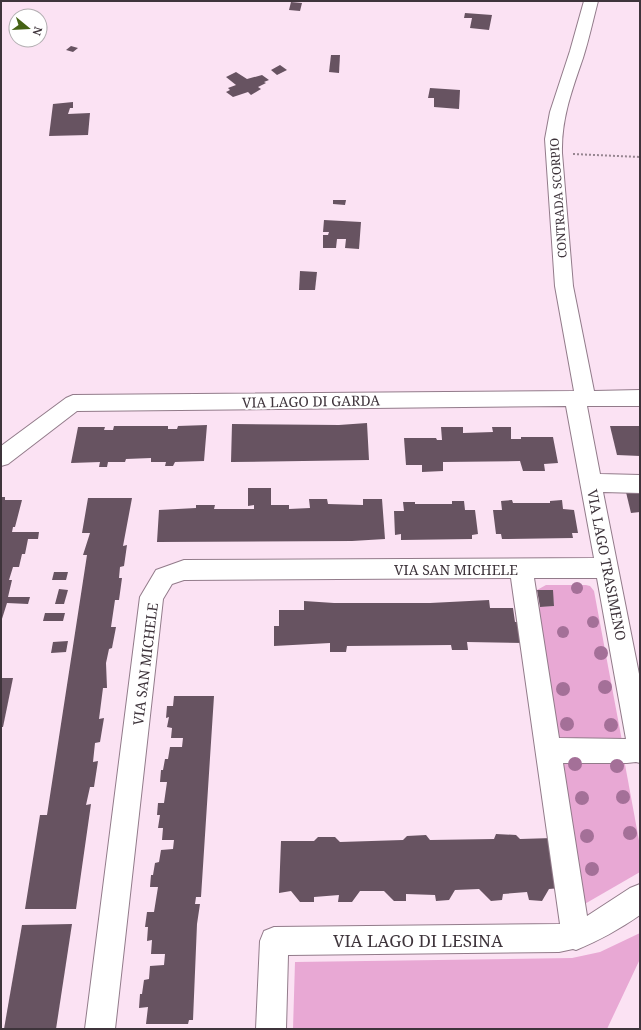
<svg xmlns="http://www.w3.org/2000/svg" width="641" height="1030" viewBox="0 0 641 1030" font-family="'Noto Serif',serif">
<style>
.green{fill:#e8a8d4}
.building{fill:#675361}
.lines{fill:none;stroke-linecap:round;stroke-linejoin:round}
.minor-casing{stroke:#927b8a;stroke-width:2}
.path{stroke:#968590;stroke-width:2;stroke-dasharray:2 2;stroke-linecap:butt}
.minor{fill:#fff;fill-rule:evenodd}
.tree{fill:#a47098}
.labels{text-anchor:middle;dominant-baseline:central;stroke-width:4;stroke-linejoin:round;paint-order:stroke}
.far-street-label{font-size:12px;fill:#3e343b;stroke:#fff}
.street-label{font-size:14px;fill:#3e343b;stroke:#fff}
.near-street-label{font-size:17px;fill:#3e343b;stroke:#fff}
</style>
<rect width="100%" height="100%" fill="#fbe2f3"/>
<g class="green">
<polygon points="546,585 586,585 590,586 594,591 622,741 551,742 531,607 554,606 552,590 537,590"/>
<polygon points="624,759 640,846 640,872 576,909 554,760"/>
<polygon points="640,933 640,959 607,1029 293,1029 295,962 572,958 600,952"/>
</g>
<g class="building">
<polygon points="291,2 302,3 300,11 289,10"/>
<polygon points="465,13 492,15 489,30 470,28 472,18 464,18"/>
<polygon points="71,46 78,48 73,52 66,50"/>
<polygon points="331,55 340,55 339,73 329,72"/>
<polygon points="280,65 287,70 277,75 271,70"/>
<polygon points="236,72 247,79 262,75 269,80 264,82 266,83 258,87 261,89 251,95 248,92 233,97 226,92 230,90 228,88 236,85 226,77"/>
<polygon points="430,88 460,90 459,109 434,107 434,98 428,98"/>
<polygon points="73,102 73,108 70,108 68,114 90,113 88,135 49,136 53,104"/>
<polygon points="333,200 346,200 345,205 333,204"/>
<polygon points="324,220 361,222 359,249 345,248 346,239 337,239 336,248 323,248 323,235 328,235 329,232 323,232"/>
<polygon points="300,271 317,272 315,290 299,290"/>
<polygon points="367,423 369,460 231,462 232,424 339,425"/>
<polygon points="207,425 204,461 175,462 173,466 165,466 166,462 151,462 151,458 126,459 125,462 108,462 107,467 99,467 100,462 71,463 78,427 105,427 104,430 113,430 114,426 168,426 168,429 177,429 178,426"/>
<polygon points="610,426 639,426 640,456 617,455"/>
<polygon points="441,427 463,427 463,433 493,432 492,427 511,427 511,439 521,439 521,437 553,437 558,463 544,464 545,471 523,471 520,461 443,462 443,471 422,472 422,465 406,465 404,438 436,438 437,440 442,440"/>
<polygon points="640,487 640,512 631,513 625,488"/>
<polygon points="248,488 271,488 271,505 289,505 289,509 310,508 309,499 327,499 328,504 363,505 363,499 382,499 385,539 352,541 157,542 159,510 196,508 196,505 215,505 214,509 254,509 254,505 248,506"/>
<polygon points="1,497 5,497 5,500 22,500 15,527 13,527 12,532 39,532 38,539 28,539 25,554 22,554 19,567 13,567 9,580 12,580 8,597 30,597 28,604 7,603 1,622"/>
<polygon points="88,498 132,498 123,546 127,545 124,566 120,567 119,578 122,578 119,600 115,600 111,627 116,627 112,648 109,649 106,663 107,688 103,688 99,719 104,718 100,742 95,743 93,762 98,761 94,787 90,787 86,805 91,804 76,909 25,909 40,815 47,815 87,555 83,555 90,533 82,533"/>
<polygon points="512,500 513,503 550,503 550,501 562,500 563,509 574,510 578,533 572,533 573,538 502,539 501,534 496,534 493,510 502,510 501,501"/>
<polygon points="452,501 464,501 465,510 475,510 478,534 472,535 472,539 401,540 401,534 395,535 394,511 404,511 403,502 415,502 415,504 452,504"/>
<polygon points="54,572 68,572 66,580 52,580"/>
<polygon points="59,589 68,590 64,604 55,604"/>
<polygon points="537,590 553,590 554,606 540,607"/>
<polygon points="489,600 490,608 513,608 515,622 521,622 524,643 467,642 468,650 452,650 451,645 347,646 346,652 330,652 330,643 274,646 274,626 279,626 279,610 304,610 304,601 334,603 430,603"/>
<polygon points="45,613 65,613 63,621 43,621"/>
<polygon points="68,641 66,652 51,653 53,642"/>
<polygon points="1,678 13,678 3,727 1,727"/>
<polygon points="174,696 214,696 201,897 196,897 195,904 200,904 197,924 193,1020 189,1020 188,1024 146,1024 148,1007 139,1008 140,994 142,994 144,980 149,979 150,966 164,965 165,954 151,954 152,940 147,941 148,927 145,927 147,912 154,912 158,887 150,887 151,875 153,875 155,863 159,862 161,850 173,849 174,840 162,840 163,828 158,828 160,815 157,815 158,803 164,803 167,782 160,782 161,770 163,770 165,759 168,759 170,747 182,747 183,738 171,738 172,728 167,727 169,717 166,718 167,706 173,706"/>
<polygon points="496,834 516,835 520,839 553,838 561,888 549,889 542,901 529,900 527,892 503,894 502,900 491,901 479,889 455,890 449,900 436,901 435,895 406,894 406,901 394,901 384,891 360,891 352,902 338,902 339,895 314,897 314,902 300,902 291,891 279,893 281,841 314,841 318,837 335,837 340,842 403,840 407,836 426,835 430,840 494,839"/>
<polygon points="72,924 56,1029 4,1029 22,925"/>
</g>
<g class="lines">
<g class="minor-casing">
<path id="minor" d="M584 1H598C593 20 589 39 583 58 572 90 561 119 562 153L573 286 594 391 640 390V406H587L600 474 640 475V493L603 492 640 679V763L636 762 627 763H563L587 916 630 888 640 884V915C620 929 598 941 576 950L573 949 559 952 288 955 286 1029H256L260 941 264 931 274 927 560 924 511 578 184 580 172 584 163 599 115 1029H85L140 597 156 570 184 560 594 558 566 406 77 411 8 464 1 466V446L66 398 73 395 574 391 555 286 545 139 550 112 570 51ZM534 578H597L626 739 559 738Z"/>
</g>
<polyline class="path" points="573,154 640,157"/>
<use href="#minor" class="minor"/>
</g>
<g class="tree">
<circle cx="577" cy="588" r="6"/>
<circle cx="593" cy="622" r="6"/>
<circle cx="563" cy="632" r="6"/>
<circle cx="601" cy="653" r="7"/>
<circle cx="605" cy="687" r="7"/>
<circle cx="563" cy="689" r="7"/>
<circle cx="567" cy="724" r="7"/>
<circle cx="611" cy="725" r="7"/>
<circle cx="575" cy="764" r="7"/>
<circle cx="617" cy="766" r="7"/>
<circle cx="623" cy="797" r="7"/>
<circle cx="582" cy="798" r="7"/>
<circle cx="630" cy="833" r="7"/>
<circle cx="587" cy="836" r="7"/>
<circle cx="592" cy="869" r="7"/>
</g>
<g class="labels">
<g class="far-street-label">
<text transform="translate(558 198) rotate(-94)">CONTRADA SCORPIO</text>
</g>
<g class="street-label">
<text transform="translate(311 401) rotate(-1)">VIA LAGO DI GARDA</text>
<text transform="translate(607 565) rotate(79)">VIA LAGO TRASIMENO</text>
<text x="456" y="569">VIA SAN MICHELE</text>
<text transform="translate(145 664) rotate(-83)">VIA SAN MICHELE</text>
</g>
<g class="near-street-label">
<text x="418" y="940">VIA LAGO DI LESINA</text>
</g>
</g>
<rect width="641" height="1030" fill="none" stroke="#3e343b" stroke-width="4"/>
<g transform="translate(28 28) rotate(108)"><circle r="19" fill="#ffffff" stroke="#b2aeb1"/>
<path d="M0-3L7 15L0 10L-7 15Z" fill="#456214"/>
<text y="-6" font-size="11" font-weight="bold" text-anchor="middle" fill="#3e343b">N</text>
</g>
</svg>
